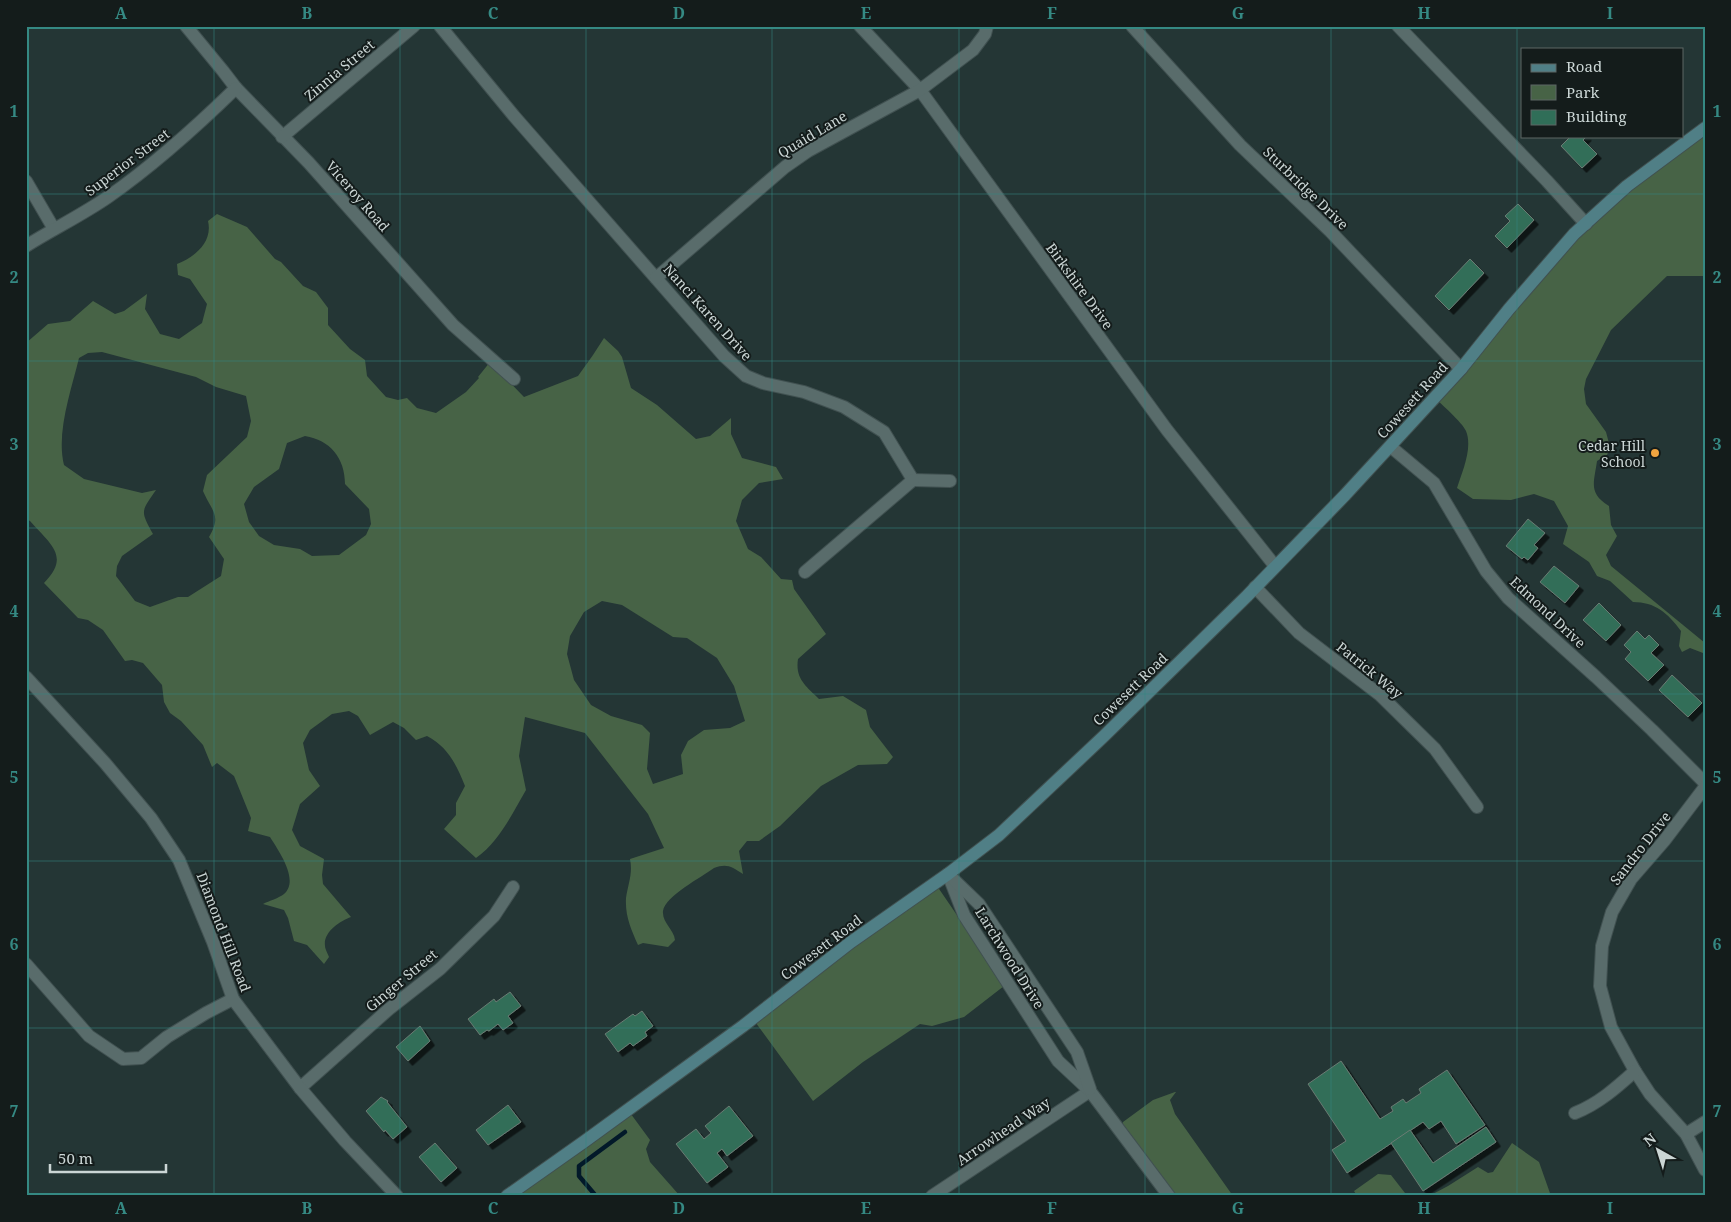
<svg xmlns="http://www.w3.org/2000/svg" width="1731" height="1222" viewBox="0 0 1731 1222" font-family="'Noto Serif',serif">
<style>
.green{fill:#476346;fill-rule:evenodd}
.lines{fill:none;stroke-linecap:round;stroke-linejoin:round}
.stream{stroke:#021929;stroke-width:4.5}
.building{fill:#306e58;stroke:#6a7b73;filter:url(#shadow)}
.minor-casing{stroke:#415151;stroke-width:14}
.tertiary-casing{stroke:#415151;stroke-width:14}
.secondary-casing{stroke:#415151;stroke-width:14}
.minor{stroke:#596c6b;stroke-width:12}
.tertiary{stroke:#596c6b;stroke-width:12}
.secondary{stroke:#507f86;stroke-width:12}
.grid{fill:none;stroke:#358983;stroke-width:1;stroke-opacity:0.55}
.poi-dot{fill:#f1a540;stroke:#141c1b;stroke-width:2}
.labels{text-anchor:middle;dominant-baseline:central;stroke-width:4;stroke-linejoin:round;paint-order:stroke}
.street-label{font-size:14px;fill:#cbd6d5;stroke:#141c1b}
.poi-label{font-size:14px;fill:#cbd6d5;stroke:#141c1b;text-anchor:end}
.neatline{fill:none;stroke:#358983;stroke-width:2}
.grid-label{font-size:16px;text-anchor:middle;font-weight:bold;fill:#358983}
</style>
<defs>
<filter id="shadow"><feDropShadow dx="4.5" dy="4.5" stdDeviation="0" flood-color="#0009"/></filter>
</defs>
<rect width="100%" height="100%" fill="#243635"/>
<g class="green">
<path d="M1705 127V276H1667L1611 330 1586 379 1584 389 1586 404 1606 432 1610 447 1607 455 1597 461C1594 483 1588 493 1609 506L1611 525 1617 536 1606 555 1611 566 1705 643V656L1703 653 1690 648 1682 652 1679 646 1681 631C1668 613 1655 602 1633 602L1610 581 1597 576 1589 562 1563 544 1568 526 1554 501 1534 494 1511 500 1473 499 1457 488C1462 472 1473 448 1466 431 1462 422 1441 404 1434 397L1571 235Z"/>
<path d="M217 214 247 227 275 259 281 262 303 286 316 292 328 308V325L350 349 365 360 367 376 386 397 398 400 407 398 417 408 436 413 466 392 479 378 478 377 490 362 524 397 578 376 593 355 604 338 618 351 622 357 631 388 657 405 696 439 710 436 731 418V434L742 458 776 467 783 479 759 483 742 500 736 521 748 549 761 557 781 579 792 580 794 589 826 634 798 659C795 679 806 686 819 699L843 696 866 710 870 727 893 757 887 764 858 765 821 786 780 826 759 841H747L739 851 743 874C732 867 727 863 714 868 702 877 665 896 663 911 662 923 674 929 675 940L668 947 643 943 638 945C631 929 625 916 626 898 628 884 633 874 630 859L664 848 648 814 585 733 525 717 519 756 526 790C512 814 499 842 476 858L444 829 456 815V803L465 786C456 764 448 747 427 736L416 740 404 728 393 722 370 735 358 716 349 711 332 714 310 730 303 743 309 770 320 786 300 804 292 830 300 846 324 859 322 875 323 884 351 917C340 921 323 932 325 946 325 949 328 954 329 957L324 964 307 945 294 941 288 918 284 910 263 904C269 901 279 898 284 894 300 880 278 850 270 837L248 831 251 818 234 776 217 763 212 767 203 745 181 721 170 713 164 702 162 685 143 663 132 660 125 661 103 630 88 620 78 618 44 583C71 556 50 544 30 521L26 519V343L48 324 70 321 93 301 115 314 124 311 147 294 145 309 160 334 179 339 202 323 207 304 190 279 178 275 177 264C195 257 213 242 208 221ZM102 352 196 377 216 387 246 396 251 421 247 437 207 475 203 491C212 512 222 515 209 537L224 559 221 576 188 597H178L150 607 135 601 116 576 117 566 122 556 153 534C140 510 141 512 156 490L142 493 84 479 64 465C56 433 71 391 79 358L88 353ZM305 436C330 440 345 458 345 484L369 509 371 524 366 535 339 555 312 556 300 549 274 545 259 536 249 522 244 504 254 487 279 469 287 443ZM602 601 622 605 673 637 687 638 717 658 734 686 745 721 730 728 704 730 688 741 681 755 683 774 653 784 647 769 650 733 642 725 611 716 591 705 574 680 567 654 570 636 584 612Z"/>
<polygon points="935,883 1004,984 1004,986 964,1017 932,1026 920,1024 863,1062 813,1101 753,1019"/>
<polygon points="1175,1092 1176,1092 1170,1100 1175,1114 1233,1196 1166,1196 1123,1126 1123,1122 1153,1100"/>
<polygon points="628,1110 650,1140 646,1149 650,1162 680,1196 505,1196"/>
<polygon points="1512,1143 1539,1162 1551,1196 1429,1196 1448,1186 1478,1167 1488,1173 1493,1172"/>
<polygon points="1378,1174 1391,1175 1405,1193 1410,1196 1357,1196 1354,1191"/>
</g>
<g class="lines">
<polyline class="stream" points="596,1196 579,1176 579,1166 625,1132"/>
</g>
<g class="building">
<polygon points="1571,136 1587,136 1583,140 1597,154 1582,168 1561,146"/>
<polygon points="1518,204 1534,220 1507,248 1495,236 1510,221 1505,216"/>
<polygon points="1470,259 1484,273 1449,310 1435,296"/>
<polygon points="1528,519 1545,533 1534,545 1538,548 1528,560 1524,557 1522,559 1506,546"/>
<polygon points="1554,566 1579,586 1565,603 1540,582"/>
<polygon points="1599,603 1621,625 1606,641 1583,620"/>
<polygon points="1637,631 1645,639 1649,635 1659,645 1651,653 1664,665 1648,681 1625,659 1631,652 1624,645"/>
<polygon points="1672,675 1702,703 1688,717 1659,690"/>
<polygon points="510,992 521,1006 508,1016 513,1023 503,1030 498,1024 489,1031 487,1030 480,1035 468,1019 494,999 496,1002"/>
<polygon points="642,1011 653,1026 645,1032 647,1036 633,1046 630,1043 618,1052 605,1034 633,1014 635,1016"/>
<polygon points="420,1026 430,1041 408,1061 396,1047"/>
<polygon points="1341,1061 1380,1119 1393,1111 1391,1107 1403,1099 1406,1103 1421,1093 1419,1089 1447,1070 1485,1125 1456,1144 1441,1121 1429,1129 1423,1122 1347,1173 1332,1150 1346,1141 1308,1084"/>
<polygon points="381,1097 388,1101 387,1102 407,1127 393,1139 385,1130 384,1132 366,1111"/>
<polygon points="508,1105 521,1122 488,1145 476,1130"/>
<polygon points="729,1106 753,1136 727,1156 722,1149 717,1153 728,1167 707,1183 676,1144 696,1129 704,1139 711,1133 705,1126"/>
<polygon points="1486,1127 1496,1142 1423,1191 1391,1143 1410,1130 1433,1163"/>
<polygon points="435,1143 457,1168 441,1182 419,1157"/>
</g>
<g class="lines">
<g class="minor-casing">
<g id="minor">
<polyline points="186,26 223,71 236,88 309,163 453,325 514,379"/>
<polyline points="440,26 514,116 724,356 746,376 763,383 804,392 844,407 884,432 913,480"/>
<polyline points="860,26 920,90 1167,430 1275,566"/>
<polyline points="1132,26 1240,145 1331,232 1461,369"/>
<polyline points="1398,26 1547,181 1586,224"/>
<polyline points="282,137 414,26"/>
<polyline points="26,181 54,229"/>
<path d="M26 246C53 229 82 215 108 197 154 165 196 127 236 88"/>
<polyline points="656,278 785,167 808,151 920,90 973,50 985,34 987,26"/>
<polyline points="1391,447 1434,483 1486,571 1508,598 1596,677 1652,730 1705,783"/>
<polyline points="913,480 950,481"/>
<polyline points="805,572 913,480"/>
<polyline points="1255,587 1299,633 1380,695 1435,749 1477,807"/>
<polyline points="1705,787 1664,841 1631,879 1612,912 1602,946 1600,986 1611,1027 1635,1071 1650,1094 1686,1134 1705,1170"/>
<polyline points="26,964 89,1036 123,1059 141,1058 167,1037 206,1013 233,999"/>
<polyline points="300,1088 389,1009 440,969 494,916 513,887"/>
<path d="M1575 1113C1598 1104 1616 1088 1635 1071"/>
<polyline points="1686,1134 1705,1122"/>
<polyline points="932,1196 1090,1091"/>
</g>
</g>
<g class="tertiary-casing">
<g id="tertiary">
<polyline points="26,677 105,763 151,818 179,860 213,942 233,999 300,1088 345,1141 397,1196"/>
<polyline points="948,874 964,915 1058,1061 1090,1091 1169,1196"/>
<polyline points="952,878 979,904 1077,1052 1090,1089"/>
</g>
</g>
<g class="secondary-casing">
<polyline id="secondary" points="507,1196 585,1141 743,1026 851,942 948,874 999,835 1104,736 1247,596 1345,495 1461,369 1509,309 1574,234 1627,186 1705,128"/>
</g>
<use href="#minor" class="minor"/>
<use href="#tertiary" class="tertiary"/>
<use href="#secondary" class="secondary"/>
</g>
<path class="grid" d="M214 26V1196M400 26V1196M586 26V1196M772 26V1196M959 26V1196M1145 26V1196M1331 26V1196M1517 26V1196M26 194H1705M26 361H1705M26 528H1705M26 694H1705M26 861H1705M26 1028H1705"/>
<circle class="poi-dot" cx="1655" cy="453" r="5"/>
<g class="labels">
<g class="street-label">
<text transform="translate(339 70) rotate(-40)">Zinnia Street</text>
<text transform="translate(812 134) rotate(-31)">Quaid Lane</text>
<text transform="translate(127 162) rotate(-37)">Superior Street</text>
<text transform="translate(1306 188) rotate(44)">Sturbridge Drive</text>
<text transform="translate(358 196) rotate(49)">Viceroy Road</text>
<text transform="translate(1080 286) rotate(54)">Birkshire Drive</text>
<text transform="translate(708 312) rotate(48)">Nanci Karen Drive</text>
<text transform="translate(1412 400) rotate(-48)">Cowesett Road</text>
<text transform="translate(1548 612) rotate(43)">Edmond Drive</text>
<text transform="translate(1370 670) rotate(39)">Patrick Way</text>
<text transform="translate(1130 689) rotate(-44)">Cowesett Road</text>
<text transform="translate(1640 848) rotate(-52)">Sandro Drive</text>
<text transform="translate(224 932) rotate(69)">Diamond Hill Road</text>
<text transform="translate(821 947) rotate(-37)">Cowesett Road</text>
<text transform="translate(1010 958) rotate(58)">Larchwood Drive</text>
<text transform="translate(401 980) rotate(-40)">Ginger Street</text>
<text transform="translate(1003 1131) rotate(-34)">Arrowhead Way</text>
</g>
<g class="poi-label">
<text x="1645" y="445">Cedar Hill<tspan x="1645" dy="16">School</tspan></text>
</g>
</g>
<rect width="1731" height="1222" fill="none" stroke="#141c1b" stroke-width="55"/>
<rect x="1521" y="48" width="162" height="90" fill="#141c1b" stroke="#5d6665"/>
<rect x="1531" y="64" width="25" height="8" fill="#507f86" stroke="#5d6665"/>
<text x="1566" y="72" font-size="15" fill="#cbd6d5">Road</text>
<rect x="1531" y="85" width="25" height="15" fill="#476346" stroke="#5d6665"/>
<text x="1566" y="98" font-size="15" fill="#cbd6d5">Park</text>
<rect x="1531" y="110" width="25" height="15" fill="#306e58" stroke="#5d6665"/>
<text x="1566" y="122" font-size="15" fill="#cbd6d5">Building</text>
<g transform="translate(1658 1150) rotate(321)" stroke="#141c1b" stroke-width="4" paint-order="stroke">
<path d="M0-4L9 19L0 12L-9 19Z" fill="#cbd6d5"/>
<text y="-8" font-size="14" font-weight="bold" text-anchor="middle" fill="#cbd6d5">N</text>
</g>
<path d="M50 1164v8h116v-8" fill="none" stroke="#cbd6d5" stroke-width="2.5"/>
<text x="58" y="1164" font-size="15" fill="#cbd6d5" stroke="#141c1b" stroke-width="4" paint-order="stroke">50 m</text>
<rect x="28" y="28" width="1676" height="1166" class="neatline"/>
<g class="grid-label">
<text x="121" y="19">A</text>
<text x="307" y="19">B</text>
<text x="493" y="19">C</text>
<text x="679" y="19">D</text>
<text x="866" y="19">E</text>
<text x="1052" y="19">F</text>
<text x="1238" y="19">G</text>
<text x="1424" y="19">H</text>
<text x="1610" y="19">I</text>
<text x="14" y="117">1</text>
<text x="1717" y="117">1</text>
<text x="14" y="283">2</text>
<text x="1717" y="283">2</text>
<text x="14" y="450">3</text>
<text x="1717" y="450">3</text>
<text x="14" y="617">4</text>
<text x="1717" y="617">4</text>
<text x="14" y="783">5</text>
<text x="1717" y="783">5</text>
<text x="14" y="950">6</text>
<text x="1717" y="950">6</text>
<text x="14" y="1117">7</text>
<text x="1717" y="1117">7</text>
<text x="121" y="1214">A</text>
<text x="307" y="1214">B</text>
<text x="493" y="1214">C</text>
<text x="679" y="1214">D</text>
<text x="866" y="1214">E</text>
<text x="1052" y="1214">F</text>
<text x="1238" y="1214">G</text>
<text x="1424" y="1214">H</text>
<text x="1610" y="1214">I</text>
</g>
</svg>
